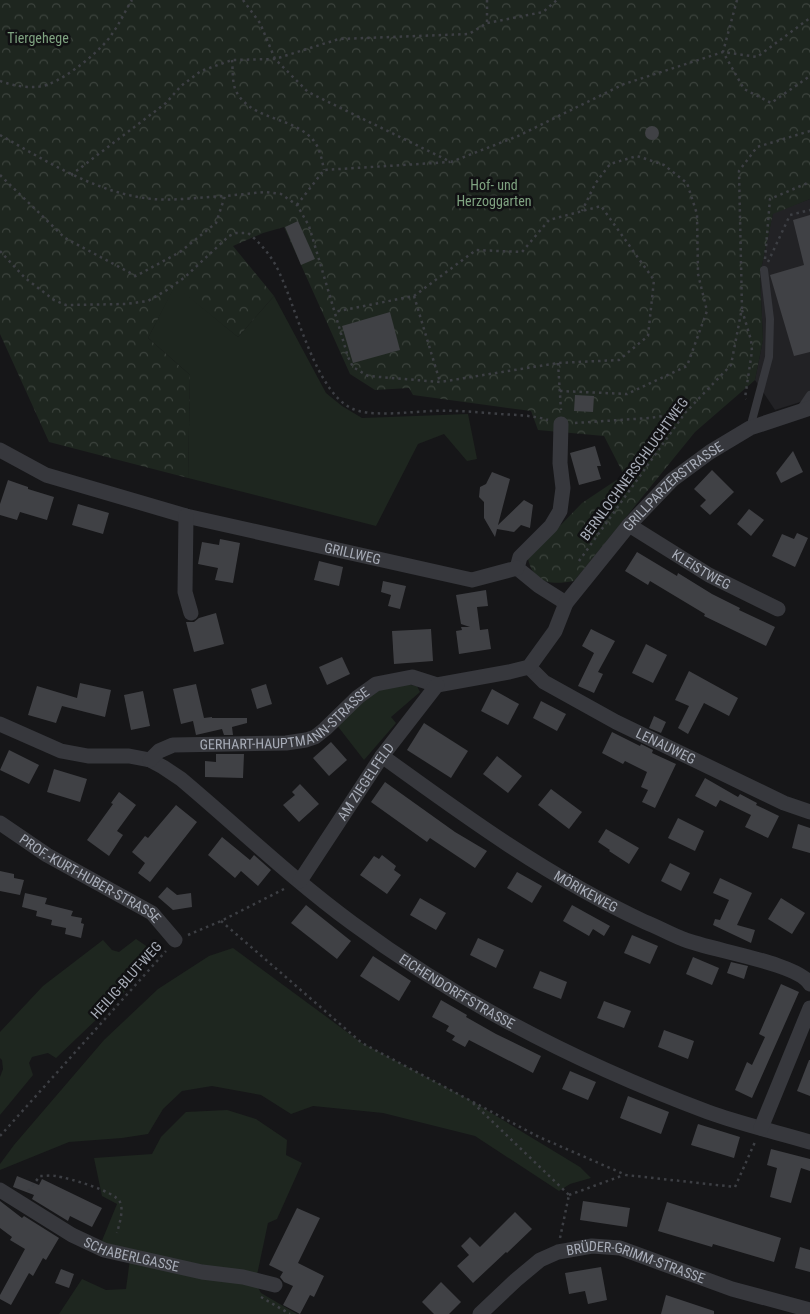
<svg xmlns="http://www.w3.org/2000/svg" width="810" height="1314" viewBox="0 0 810 1314" font-family="'Roboto Condensed',sans-serif">
<style>
.built{fill:#222225}
.green{fill:#1e261f}
.forest{fill:url(#forest-crowns)}
.building{fill:#404145}
.lines{fill:none;stroke-linecap:round;stroke-linejoin:round}
.path{stroke:#3d3f44;stroke-width:2.5;stroke-dasharray:2.5 4;stroke-linecap:butt}
.service{stroke:#37383d;stroke-width:8}
.minor{stroke:#37383d;stroke-width:15}
.labels{text-anchor:middle;dominant-baseline:central;stroke-width:5;stroke-linejoin:round;paint-order:stroke}
.park-label{font-size:14px;fill:#7fa381;stroke:#111113}
.street-label{font-size:14px;fill:#a8adb8;stroke:#111113}
</style>
<defs>
<pattern id="forest-crowns" width="20" height="18" patternUnits="userSpaceOnUse" patternTransform="scale(1.25)"><rect width="20" height="18" fill="#1e261f"/><path d="M2 6a3 3 0 1 1 6 0M12 15a3 3 0 1 1 6 0" fill="none" stroke="#3c433d"/></pattern>
</defs>
<rect width="100%" height="100%" fill="#161618"/>
<polygon class="built" points="810,199 810,399 775,410 755,380 763,340 760,274 773,213"/>
<g class="green">
<polygon points="175,285 238,337 274,296 326,393 342,406 362,418 468,414 477,459 467,461 444,434 418,444 376,526 188,478 190,375 148,338"/>
<polygon points="399,683 417,686 420,692 391,717 396,723 364,760 336,724 369,693"/>
<polygon points="136,939 158,954 143,967 122,995 56,1058 48,1053 32,1057 29,1063 33,1075 0,1115 0,1077 3,1069 2,1060 0,1058 0,1032 43,986 103,940 112,950 119,952"/>
<polygon points="233,948 362,1043 470,1100 580,1167 591,1178 570,1184 559,1191 475,1136 383,1113 313,1106 291,1114 261,1095 212,1086 182,1091 163,1109 148,1134 122,1138 69,1142 0,1170 0,1164 14,1145 104,1040 158,989 209,956"/>
<polygon points="227,1110 256,1119 287,1140 286,1155 302,1163 277,1219 268,1223 257,1275 221,1269 101,1243 117,1204 102,1196 94,1158 152,1154 161,1137 186,1112"/>
<polygon points="130,1259 256,1284 261,1293 297,1314 59,1314 82,1279 106,1290 126,1289"/>
</g>
<path class="forest" d="M0 0H810V199L773 214 760 274 763 340 755 380 695 432 574 581C551 585 534 584 528 559L582 503 624 475 604 436 538 430 531 411 413 395 409 388 375 390 350 374 284 227 263 233 233 246 274 296 238 337 175 286 148 338 190 375 188 478 49 442 0 334Z"/>
<g class="building">
<circle cx="652" cy="133" r="7"/>
<polygon points="810,215 810,352 794,356 770,275 804,265 793,220"/>
<polygon points="298,221 315,259 301,265 285,227"/>
<polygon points="390,312 400,350 353,363 342,326"/>
<polygon points="575,395 594,396 593,412 574,411"/>
<polygon points="595,446 601,466 597,466 601,479 579,485 570,453"/>
<polygon points="793,451 803,472 781,483 776,473"/>
<polygon points="712,470 734,492 710,515 700,506 706,500 694,489"/>
<polygon points="492,472 510,479 498,525 524,500 533,505 530,528 521,525 514,532 497,529 495,537 484,518 484,502 479,497 480,487 486,484"/>
<polygon points="8,480 28,487 28,489 54,497 47,520 20,512 17,520 0,515 0,504"/>
<polygon points="78,504 109,513 103,534 72,525"/>
<polygon points="749,509 764,520 751,536 737,524"/>
<polygon points="797,533 808,538 795,567 772,556 782,534 794,539"/>
<polygon points="220,539 240,543 233,583 215,580 218,568 198,564 202,542 219,545"/>
<polygon points="637,552 677,576 678,573 712,594 740,608 739,610 775,627 766,646 704,616 705,614 650,581 648,585 625,571"/>
<polygon points="319,561 343,567 339,586 314,580"/>
<polygon points="383,581 406,586 400,609 388,606 391,595 381,592"/>
<polygon points="486,590 488,606 477,607 480,630 488,629 491,649 459,654 456,631 462,630 461,627 470,627 461,624 456,595"/>
<polygon points="216,613 224,644 194,652 186,622 194,622 199,618"/>
<polygon points="431,629 433,661 394,664 392,631"/>
<polygon points="591,629 615,641 598,672 603,674 594,693 578,686 594,653 582,646"/>
<polygon points="646,644 667,655 653,683 632,673"/>
<polygon points="342,657 350,674 327,685 319,667"/>
<polygon points="689,671 738,698 729,716 704,703 688,734 678,728 689,706 675,700"/>
<polygon points="80,683 111,690 105,717 62,706 56,723 28,715 37,686 77,698"/>
<polygon points="196,684 204,718 212,717 212,718 247,718 247,723 232,727 233,735 224,735 222,729 196,735 193,721 181,724 173,689"/>
<polygon points="266,684 272,704 257,709 251,689"/>
<polygon points="492,689 519,704 508,725 481,711"/>
<polygon points="143,691 150,726 131,730 124,695"/>
<polygon points="541,701 566,714 557,731 533,718"/>
<polygon points="654,716 666,722 661,733 649,728"/>
<polygon points="424,723 468,751 451,778 407,750"/>
<polygon points="612,732 640,746 641,744 653,750 652,753 676,764 655,808 642,802 648,790 641,787 647,772 625,761 623,764 602,753"/>
<polygon points="331,742 347,760 329,776 313,758"/>
<polygon points="9,750 39,765 29,784 0,770"/>
<polygon points="216,754 244,754 243,778 205,777 205,761 216,762"/>
<polygon points="497,756 522,776 508,793 483,774"/>
<polygon points="54,769 87,779 80,802 47,792"/>
<polygon points="705,778 738,797 740,794 757,803 756,805 779,816 768,838 745,827 751,815 720,800 716,807 695,796"/>
<polygon points="385,782 455,832 487,851 475,868 430,838 427,842 371,802"/>
<polygon points="300,784 319,804 299,822 283,805 295,795 292,792"/>
<polygon points="551,789 582,812 569,829 538,805"/>
<polygon points="119,792 136,805 117,831 123,835 109,856 87,840 113,804 111,803"/>
<polygon points="176,805 197,822 150,882 138,873 145,863 132,852 145,836 148,838"/>
<polygon points="678,818 704,831 695,851 668,838"/>
<polygon points="798,824 810,828 810,853 792,848"/>
<polygon points="606,829 639,848 629,864 609,851 610,850 598,842"/>
<polygon points="222,837 250,860 254,855 271,870 258,886 241,871 235,878 208,855"/>
<polygon points="382,855 396,866 394,870 401,875 387,894 360,875 374,856 379,859"/>
<polygon points="670,863 690,873 681,891 661,881"/>
<polygon points="0,871 14,874 14,878 24,880 20,895 0,891"/>
<polygon points="517,872 542,886 532,903 507,888"/>
<polygon points="720,878 752,893 737,925 755,930 751,943 713,925 715,919 720,920 729,900 713,893"/>
<polygon points="167,887 177,895 191,893 192,907 173,910 158,897"/>
<polygon points="25,893 47,898 45,904 73,911 71,916 82,918 81,923 84,924 81,938 65,934 66,928 51,925 52,920 36,916 37,911 22,907"/>
<polygon points="420,898 446,913 436,930 410,915"/>
<polygon points="781,898 805,913 792,934 768,919"/>
<polygon points="306,905 351,941 337,959 291,923"/>
<polygon points="572,905 610,926 604,936 593,929 589,936 563,921"/>
<polygon points="632,935 658,946 650,964 624,953"/>
<polygon points="478,938 504,950 496,968 470,955"/>
<polygon points="373,956 411,981 399,1001 360,976"/>
<polygon points="693,957 719,968 712,985 686,974"/>
<polygon points="731,962 748,966 744,979 727,973"/>
<polygon points="540,971 567,982 561,999 533,988"/>
<polygon points="781,984 799,992 752,1098 735,1090 747,1062 752,1065 765,1037 759,1034"/>
<polygon points="441,1000 467,1015 466,1017 496,1034 541,1056 533,1073 469,1040 465,1047 452,1040 455,1036 446,1031 449,1026 432,1017"/>
<polygon points="604,1001 631,1011 624,1028 597,1018"/>
<polygon points="664,1030 694,1041 688,1059 658,1047"/>
<polygon points="809,1060 810,1060 810,1096 797,1091"/>
<polygon points="570,1071 596,1082 588,1100 562,1089"/>
<polygon points="628,1096 669,1112 661,1134 620,1118"/>
<polygon points="698,1124 740,1137 734,1158 691,1145"/>
<polygon points="771,1149 810,1159 810,1171 801,1168 791,1203 770,1197 777,1168 767,1165"/>
<polygon points="17,1176 39,1185 42,1179 102,1208 92,1227 70,1216 68,1221 32,1199 34,1195 13,1187"/>
<polygon points="0,1201 22,1218 24,1216 59,1238 46,1260 43,1258 33,1276 29,1273 11,1305 0,1299 0,1295 25,1249 10,1240 12,1237 0,1228"/>
<polygon points="583,1201 630,1208 627,1227 580,1220"/>
<polygon points="667,1202 781,1238 774,1262 713,1244 712,1247 658,1231"/>
<polygon points="297,1208 320,1218 298,1263 324,1276 314,1297 310,1295 300,1314 283,1305 293,1286 284,1282 280,1277 283,1272 269,1265"/>
<polygon points="515,1212 532,1229 507,1253 506,1252 473,1283 457,1266 469,1255 461,1246 470,1237 480,1247"/>
<polygon points="800,1247 810,1250 810,1272 795,1268"/>
<polygon points="601,1267 607,1300 588,1304 585,1291 569,1294 565,1273"/>
<polygon points="61,1269 74,1274 69,1288 55,1283"/>
<polygon points="441,1282 461,1302 449,1314 434,1314 422,1302"/>
<polygon points="666,1295 714,1311 714,1314 661,1314"/>
</g>
<g class="lines">
<g class="path">
<polyline points="243,0 260,23 275,59 308,92 451,162 518,136 624,84 723,52 757,57 810,18"/>
<polyline points="487,0 487,23"/>
<polyline points="737,0 723,52 744,89 771,103 810,76"/>
<path d="M232 60C233 69 232 83 236 91 251 121 294 116 314 141 320 149 322 160 324 170"/>
<path d="M0 81C13 86 36 90 49 84 68 77 102 50 112 34 120 23 125 11 132 0"/>
<path d="M0 135C48 162 96 193 152 199 175 201 202 197 225 196"/>
<polyline points="0,175 65,238 136,276 180,252 216,223 225,196 265,192 281,194 297,205 309,226 348,357 353,367 368,376 440,382 558,363 619,360 648,336 654,280 601,206 549,220 522,252 476,250 414,296 334,312"/>
<polyline points="71,175 166,103 181,86 201,71 232,60 275,59 339,39 469,34 487,23 543,12 557,0"/>
<polyline points="297,205 324,170 450,162"/>
<path d="M0 251 25 278 54 300 66 305 126 304 148 301 167 290 185 277 229 236 236 233H248C259 242 268 252 275 264 296 301 315 401 359 411 379 416 410 412 431 411 454 410 476 412 499 414 515 415 532 415 548 420"/>
<polyline points="765,259 770,199 810,182"/>
<polyline points="768,262 790,215 810,210"/>
<polyline points="414,296 440,382"/>
<polyline points="742,310 751,340 752,351 745,398 746,399"/>
<polyline points="558,363 561,410"/>
<polyline points="560,391 627,394 687,366 707,311 698,274 697,214 687,183 664,165 637,156 610,164 595,184 582,211"/>
<polyline points="575,423 649,418 685,413"/>
<polyline points="579,561 685,413 731,365 742,308 739,171 757,147 810,131"/>
<polyline points="221,921 362,1043 539,1137 626,1175 735,1187 755,1142"/>
<polyline points="188,935 221,921 284,889"/>
<polyline points="473,1103 569,1195"/>
<polyline points="0,1136 166,951"/>
<path d="M28 1191 40 1176C45 1176 51 1175 56 1176 68 1178 115 1191 120 1202 124 1210 119 1225 117 1233"/>
<polyline points="569,1195 624,1175"/>
<polyline points="560,1238 569,1195"/>
<polyline points="261,1297 290,1314"/>
</g>
<g class="service">
<polyline points="800,410 810,395"/>
<polyline points="750,428 769,357 770,319 764,270"/>
</g>
<g class="minor">
<polyline points="561,424 560,463 563,488 560,511 551,526 520,557 517,568 539,586 566,603"/>
<path id="s1" d="M0 450 46 475 186 516 472 580 517 568"/>
<polyline points="186,516 185,592 191,613"/>
<path id="s2" d="M629 525 709 575 778 609"/>
<path id="s3" d="M529 667 544 682 616 722 784 803 810 812"/>
<path id="s4" d="M0 724 61 751 88 756H129L150 760 163 767 181 779C238 827 292 879 352 923 460 1003 582 1065 708 1112 741 1124 776 1132 810 1142"/>
<path id="s5" d="M382 756C466 817 550 878 645 922 658 927 670 934 683 939 709 950 798 963 810 984"/>
<path id="s6" d="M150 760 159 751 173 745 286 743 306 740 315 737 325 729 358 697 376 684 412 677 437 685 509 672 529 667 555 631 566 603 629 525 672 480 710 452 750 428 810 408"/>
<path id="s7" d="M0 823 47 855 152 913 175 940"/>
<path id="s8" d="M300 881 382 756 437 685"/>
<polyline points="761,1128 810,1008"/>
<path id="s9" d="M0 1190 72 1235 104 1250 202 1272 243 1277 275 1285"/>
<path id="s10" d="M480 1314 516 1280 540 1260 558 1252 592 1246 620 1248 732 1289 810 1310"/>
</g>
</g>
<g class="labels">
<g class="park-label">
<text x="38" y="38">Tiergehege</text>
<text x="494" y="185">Hof- und<tspan x="494" dy="16">Herzoggarten</tspan></text>
</g>
<g class="street-label">
<text transform="translate(634 469) rotate(-54)">BERNLOCHNERSCHLUCHTWEG</text>
<text stroke="none"><textPath href="#s6" startOffset="642">GRILLPARZERSTRASSE</textPath></text>
<text stroke="none"><textPath href="#s1" startOffset="369">GRILLWEG</textPath></text>
<text stroke="none"><textPath href="#s2" startOffset="85">KLEISTWEG</textPath></text>
<text stroke="none"><textPath href="#s6" startOffset="148">GERHART-HAUPTMANN-STRASSE</textPath></text>
<text stroke="none"><textPath href="#s3" startOffset="159">LENAUWEG</textPath></text>
<text stroke="none"><textPath href="#s8" startOffset="119">AM ZIEGELFELD</textPath></text>
<text stroke="none"><textPath href="#s7" startOffset="106">PROF.-KURT-HUBER-STRASSE</textPath></text>
<text stroke="none"><textPath href="#s5" startOffset="245">MÖRIKEWEG</textPath></text>
<text transform="translate(126 980) rotate(-48)">HEILIG-BLUT-WEG</text>
<text stroke="none"><textPath href="#s4" startOffset="542">EICHENDORFFSTRASSE</textPath></text>
<text stroke="none"><textPath href="#s9" startOffset="148">SCHABERLGASSE</textPath></text>
<text stroke="none"><textPath href="#s10" startOffset="181">BRÜDER-GRIMM-STRASSE</textPath></text>
</g>
</g>
</svg>
